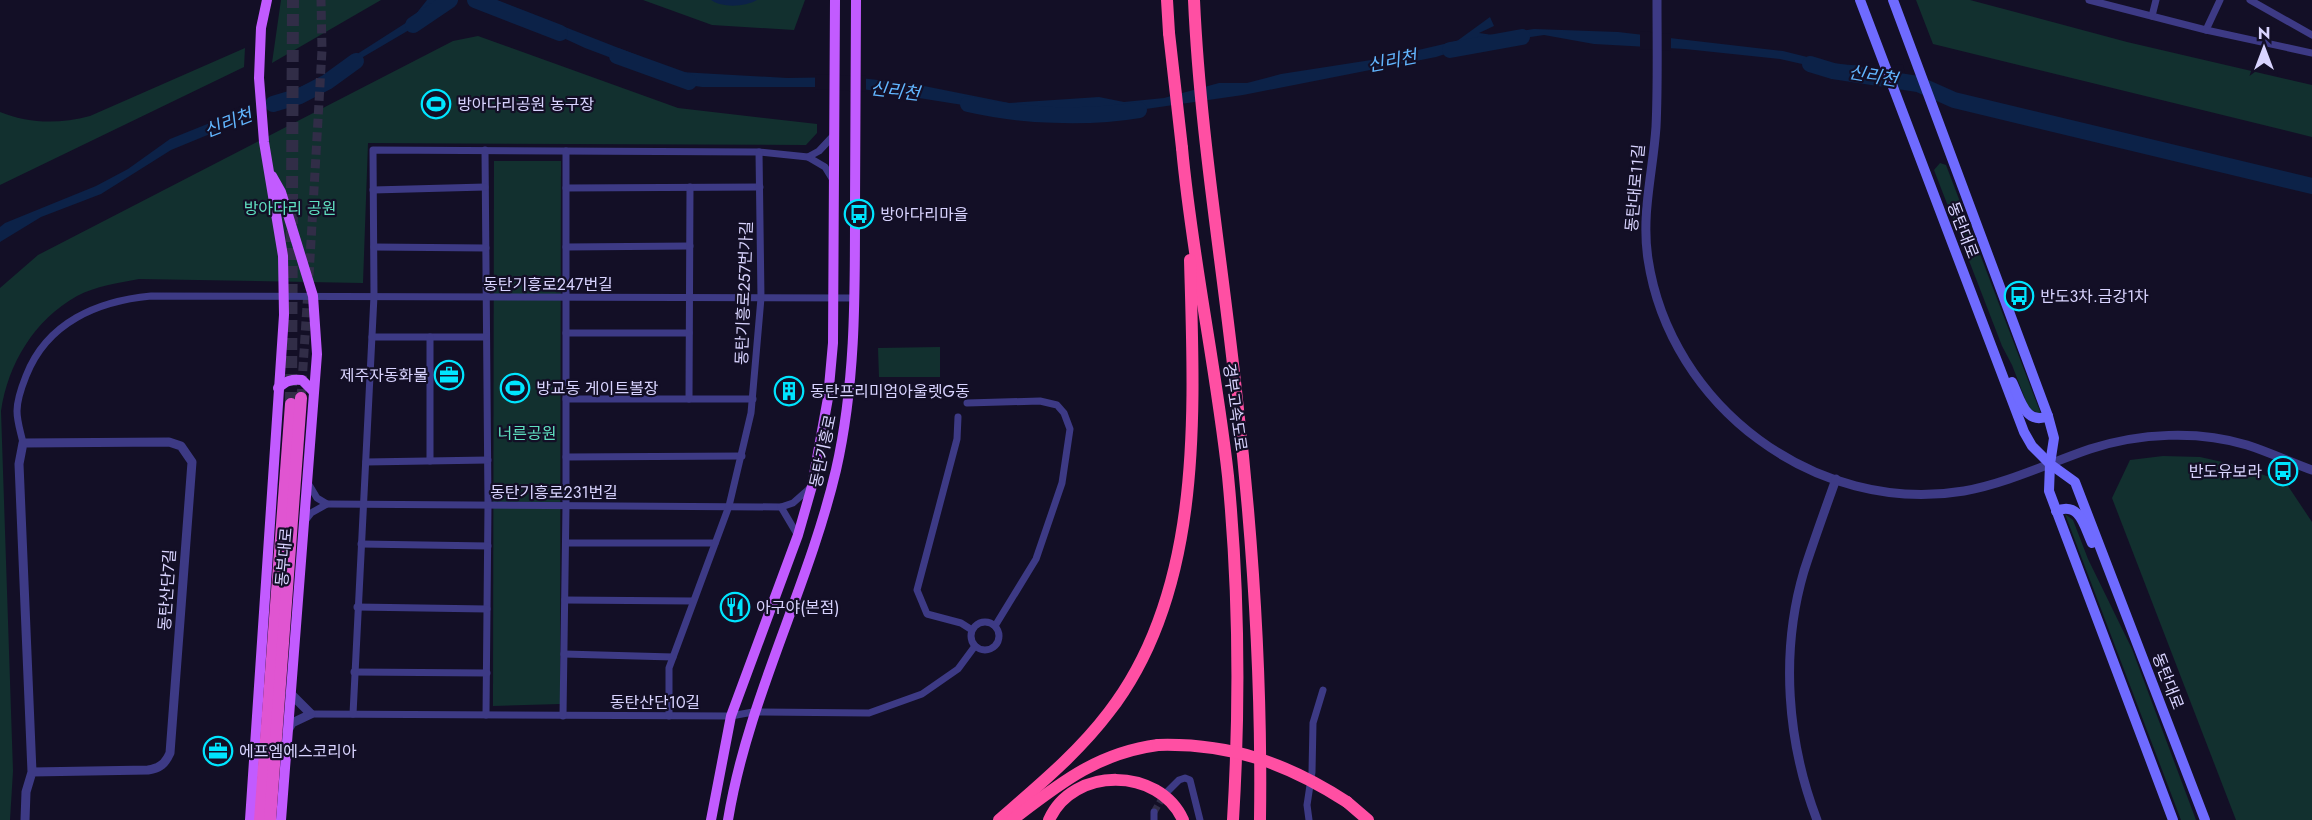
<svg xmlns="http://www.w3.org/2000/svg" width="2312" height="820" viewBox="0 0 2312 820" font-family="Jost,'Noto Sans KR',sans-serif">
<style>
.green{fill:#12302f}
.water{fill:#0c2248}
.pier{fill:#130f26}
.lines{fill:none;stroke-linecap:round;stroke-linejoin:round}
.river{stroke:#0c2248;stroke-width:16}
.minor-tunnel{stroke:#312d47;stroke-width:7;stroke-dasharray:7 3.5;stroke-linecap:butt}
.tertiary-tunnel{stroke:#312d47;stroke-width:9;stroke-dasharray:9 4.5;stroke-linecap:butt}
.trunk-tunnel{stroke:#312d47;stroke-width:12;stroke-dasharray:12 6;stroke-linecap:butt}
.minor{stroke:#3d3a85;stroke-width:7}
.tertiary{stroke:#3d3a85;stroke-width:9}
.secondary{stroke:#6f6bff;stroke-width:10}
.primary{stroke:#c25bff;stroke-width:10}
.trunk{stroke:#e055d1;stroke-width:12}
.motorway{stroke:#ff4fa3;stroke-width:12}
.motorway-bridge{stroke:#ff4fa3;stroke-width:12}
.labels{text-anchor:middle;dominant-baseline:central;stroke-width:4.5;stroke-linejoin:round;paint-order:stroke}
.poi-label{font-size:16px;fill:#d9d4ff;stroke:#130f26;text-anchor:start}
.street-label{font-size:16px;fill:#d9d4ff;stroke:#130f26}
.park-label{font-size:16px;fill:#5fe0c0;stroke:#130f26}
.water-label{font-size:18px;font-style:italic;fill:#62b6ff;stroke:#130f26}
</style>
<rect width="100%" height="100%" fill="#130f26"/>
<g class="green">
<polygon points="281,0 381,0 272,63"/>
<polygon points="643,0 805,0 794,30 712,25"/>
<polygon points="1916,0 1970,0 2127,42 2312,85 2312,137 1933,44"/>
<path d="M478 36 678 108 817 124V133L806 145 368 143 363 283 139 279C118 283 96 286 77 296 34 320 8 364 1 411L13 771 10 820H0V288L38 255 453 41Z"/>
<path d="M245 48 244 67 0 185V112C30 124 59 124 90 116Z"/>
<polygon points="494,161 561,161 560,704 493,706"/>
<polygon points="1940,163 1946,165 2041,414 2029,409 2012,365 2002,346 1934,170"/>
<polygon points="940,347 940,377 879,377 878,348"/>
<polygon points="2163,456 2200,457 2236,465 2286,483 2312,522 2312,820 2236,820 2112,498 2130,460"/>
<polygon points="2065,514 2073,520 2088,559 2132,649 2196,820 2181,820"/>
</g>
<g class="water">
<polygon points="427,0 443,0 421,23 283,104 171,150 101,194 41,217 0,242 0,227 5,223 96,186 128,169 170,139 315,81 412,19"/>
<polygon points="486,0 496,0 680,72 787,78 851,77 914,84 1009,103 1099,97 1124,102 1164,98 1219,83 1247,83 1281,74 1384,58 1457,41 1490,17 1494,26 1479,33 1493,35 1534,29 1618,32 1783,51 1835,64 1902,68 1903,77 1833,71 1780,59 1685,49 1594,44 1544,35 1470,46 1436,57 1243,95 1118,113 1088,115 988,109 850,87 702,87 674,83 667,76 638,64 630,65 585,48 518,17 500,4"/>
<path d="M711 0H757C745 7 722 8 711 0Z"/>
</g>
<g class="pier">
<polygon points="1640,31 1671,34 1671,51 1640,49"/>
<polygon points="1860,62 1903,65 1906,77 1904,80 1865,77"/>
<polygon points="815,74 866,76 866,92 815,89"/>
<polygon points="282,89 283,107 236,126 234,109"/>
</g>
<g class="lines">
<g class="river">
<polyline points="475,0 560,33"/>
<polyline points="413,25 450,0"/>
<polyline points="1450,50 1522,37"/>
<polyline points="617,56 689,82"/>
<polyline points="1810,64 1833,71 1918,84 1954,100 2312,186"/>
<polyline points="273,104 300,96 327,82 356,61"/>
<path d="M968 104C1020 116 1086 119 1139 110"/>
</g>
<polyline class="minor-tunnel" points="1154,812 1164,795"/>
<g class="tertiary-tunnel">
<polyline points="309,276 322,50 321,0"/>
<polyline points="301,398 308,290"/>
</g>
<polyline class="trunk-tunnel" points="291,404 293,0"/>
<g class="minor">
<polyline points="2089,0 2206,30 2312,53"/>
<polyline points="2250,0 2312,35"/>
<polyline points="2152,16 2156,0"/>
<polyline points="2206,30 2220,0"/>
<polyline points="485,150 488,505 486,715"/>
<polyline points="833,180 825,167 808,157 819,151 834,135"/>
<polyline points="566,188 760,187"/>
<polyline points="373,190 485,187"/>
<polyline points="374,247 486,248"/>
<polyline points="566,247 690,246"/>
<polyline points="566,333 689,333"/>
<polyline points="372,337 486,337"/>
<polyline points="430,337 430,461"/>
<polyline points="566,399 753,399"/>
<polyline points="689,399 690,187"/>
<polyline points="967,403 1040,401 1057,405 1064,413 1070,429 1062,483 1036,559 995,626"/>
<polyline points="958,417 957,439 917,590 927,614 961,623 972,630"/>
<path d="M23 443C21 433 17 422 17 411 17 400 22 386 26 376 47 322 98 301 151 296L855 298"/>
<polyline points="566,457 742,456"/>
<polyline points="366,462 488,460"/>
<polyline points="327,504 781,507"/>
<polyline points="304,522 311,513 327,504 317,498 308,483"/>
<polyline points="797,534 781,507 793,503 810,488"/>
<polyline points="566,543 715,543"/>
<polyline points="361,544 488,546"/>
<polyline points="565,600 693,601"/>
<polyline points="357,607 487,609"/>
<circle cx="985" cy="636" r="14"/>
<polyline points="564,654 673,657"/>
<polyline points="354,672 487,673"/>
<polyline points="311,714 731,716 753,712 869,713 922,694 958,669 975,646"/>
<polyline points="353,714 374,296 373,150 759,152 808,157"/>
<polyline points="563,716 566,506 566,151"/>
<polyline points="669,716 669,668 729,506 751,413 761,298 759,152"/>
<polyline points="1166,793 1179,780 1185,778 1190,780 1200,820"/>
<polyline points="1154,812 1154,820"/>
<polyline points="1309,820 1307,805 1312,772 1313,723 1323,690"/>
</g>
<g class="tertiary">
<path d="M1657 0C1657 42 1658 85 1656 127 1653 172 1641 214 1648 259 1670 406 1816 516 1964 491 2008 483 2049 463 2090 449 2139 433 2198 430 2247 445 2269 452 2290 462 2312 470"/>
<polyline points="287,732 292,723 311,714 290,693"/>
<path d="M25 820 26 792 32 772 19 464 23 443 169 442 181 446 192 462 170 753C165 764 160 768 148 770L32 772"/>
<path d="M1817 820C1787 742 1780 652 1804 571 1814 540 1825 510 1836 479"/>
</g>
<g class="secondary">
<polyline points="1860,0 2024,432 2032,446 2050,464 2049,491 2173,820"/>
<polyline points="1893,0 2048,416 2054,438 2050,464 2075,482 2205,820"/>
<path d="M2012 382C2020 398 2025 426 2048 416"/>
<path d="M2056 511C2080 501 2084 526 2092 543"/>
</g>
<g class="primary">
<polyline points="272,176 281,192 313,296 317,354 281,820"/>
<path d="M278 388C286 381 291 379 302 380L313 391"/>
<polyline points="250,820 284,315 283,256 264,142 259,78 261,28 267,0"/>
<polyline points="711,820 731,716 798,535 812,486 828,398 833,343 835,0"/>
<path d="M728 820C748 698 808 589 836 470 856 382 855 293 855 204 855 136 856 68 856 0"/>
</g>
<g class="trunk">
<polyline points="260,820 291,404"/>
<polyline points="270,820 301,398"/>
</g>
<g class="motorway">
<polyline points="1167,0 1169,33"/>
<path d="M1194 0C1200 135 1223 266 1237 400 1253 540 1262 679 1260 820"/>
<path d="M1182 148C1192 258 1216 366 1228 476 1239 590 1240 705 1233 820"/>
<polyline points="1347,802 1368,820"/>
<path d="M999 820C1038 786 1078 753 1109 712 1205 588 1194 408 1190 260"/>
<path d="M1012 820C1059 784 1097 753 1158 745"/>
<path d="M1049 820C1073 766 1159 767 1183 820"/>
</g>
<g class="motorway-bridge">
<polyline points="1169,33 1182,148"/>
<path d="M1158 745C1230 743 1287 763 1347 802"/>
</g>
</g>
<defs>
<g id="stadium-ring" transform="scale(1.5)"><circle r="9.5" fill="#130f26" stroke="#00e5ff" stroke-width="1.5"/><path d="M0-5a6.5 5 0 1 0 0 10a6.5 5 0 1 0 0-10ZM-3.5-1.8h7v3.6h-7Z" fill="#00e5ff"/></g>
<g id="bus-ring" transform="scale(1.5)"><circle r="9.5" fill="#130f26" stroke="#00e5ff" stroke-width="1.5"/><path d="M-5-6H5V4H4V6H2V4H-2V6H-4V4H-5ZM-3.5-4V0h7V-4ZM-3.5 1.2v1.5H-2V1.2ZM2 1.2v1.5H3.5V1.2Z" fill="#00e5ff"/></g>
<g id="office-ring" transform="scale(1.5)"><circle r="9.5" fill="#130f26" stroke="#00e5ff" stroke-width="1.5"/><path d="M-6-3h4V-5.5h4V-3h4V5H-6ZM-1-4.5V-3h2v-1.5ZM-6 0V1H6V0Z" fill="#00e5ff"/></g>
<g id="building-ring" transform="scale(1.5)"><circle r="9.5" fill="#130f26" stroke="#00e5ff" stroke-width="1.5"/><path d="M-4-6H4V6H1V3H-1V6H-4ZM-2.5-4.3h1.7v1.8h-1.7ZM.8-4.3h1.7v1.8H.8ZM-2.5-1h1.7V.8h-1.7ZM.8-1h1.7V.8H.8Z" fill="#00e5ff"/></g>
<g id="restaurant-ring" transform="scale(1.5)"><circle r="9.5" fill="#130f26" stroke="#00e5ff" stroke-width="1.5"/><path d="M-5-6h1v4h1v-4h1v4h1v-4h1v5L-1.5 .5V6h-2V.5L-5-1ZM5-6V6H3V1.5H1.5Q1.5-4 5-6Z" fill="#00e5ff"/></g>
</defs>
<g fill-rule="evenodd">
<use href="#stadium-ring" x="436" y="104"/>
<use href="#bus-ring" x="859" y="214"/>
<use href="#bus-ring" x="2019" y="296"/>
<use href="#office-ring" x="449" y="375"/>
<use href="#stadium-ring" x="515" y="388"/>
<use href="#building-ring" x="789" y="391"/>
<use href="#bus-ring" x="2283" y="471"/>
<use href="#restaurant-ring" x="735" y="607"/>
<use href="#office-ring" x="218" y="751"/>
</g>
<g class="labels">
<g class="poi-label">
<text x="457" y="104">방아다리공원 농구장</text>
<text x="880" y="214">방아다리마을</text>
<text x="2040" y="296">반도3차.금강1차</text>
<text x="428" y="375" text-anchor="end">제주자동화물</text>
<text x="536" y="388">방교동 게이트볼장</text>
<text x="810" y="391">동탄프리미엄아울렛G동</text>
<text x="2262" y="471" text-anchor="end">반도유보라</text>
<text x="756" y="607">아구야(본점)</text>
<text x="239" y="751">에프엠에스코리아</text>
</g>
<g class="street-label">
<text transform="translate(1635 188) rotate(-85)">동탄대로11길</text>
<text transform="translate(1963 230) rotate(69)">동탄대로</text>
<text x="548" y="284">동탄기흥로247번길</text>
<text transform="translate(744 293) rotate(-88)">동탄기흥로257번가길</text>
<text transform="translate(1235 407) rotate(82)">경부고속도로</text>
<text transform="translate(823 451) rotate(-78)">동탄기흥로</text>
<text x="554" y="492">동탄기흥로231번길</text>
<text transform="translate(284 557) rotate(-85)">동부대로</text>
<text transform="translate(167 590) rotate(-86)">동탄산단7길</text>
<text transform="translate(2168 681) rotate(69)">동탄대로</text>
<text x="655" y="702">동탄산단10길</text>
</g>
<g class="park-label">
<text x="290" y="208">방아다리 공원</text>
<text x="527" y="433">너른공원</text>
</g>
<g class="water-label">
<text transform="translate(1392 61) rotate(-11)">신리천</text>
<text transform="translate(1873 76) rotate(10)">신리천</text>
<text transform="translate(895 91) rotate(7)">신리천</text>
<text transform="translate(228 123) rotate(-21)">신리천</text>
</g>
</g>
<g transform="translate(2264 48)" stroke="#130f26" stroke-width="4.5" paint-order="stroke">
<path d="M0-4.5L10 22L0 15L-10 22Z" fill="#d9d4ff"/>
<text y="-9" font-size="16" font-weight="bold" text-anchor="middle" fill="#d9d4ff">N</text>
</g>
</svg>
